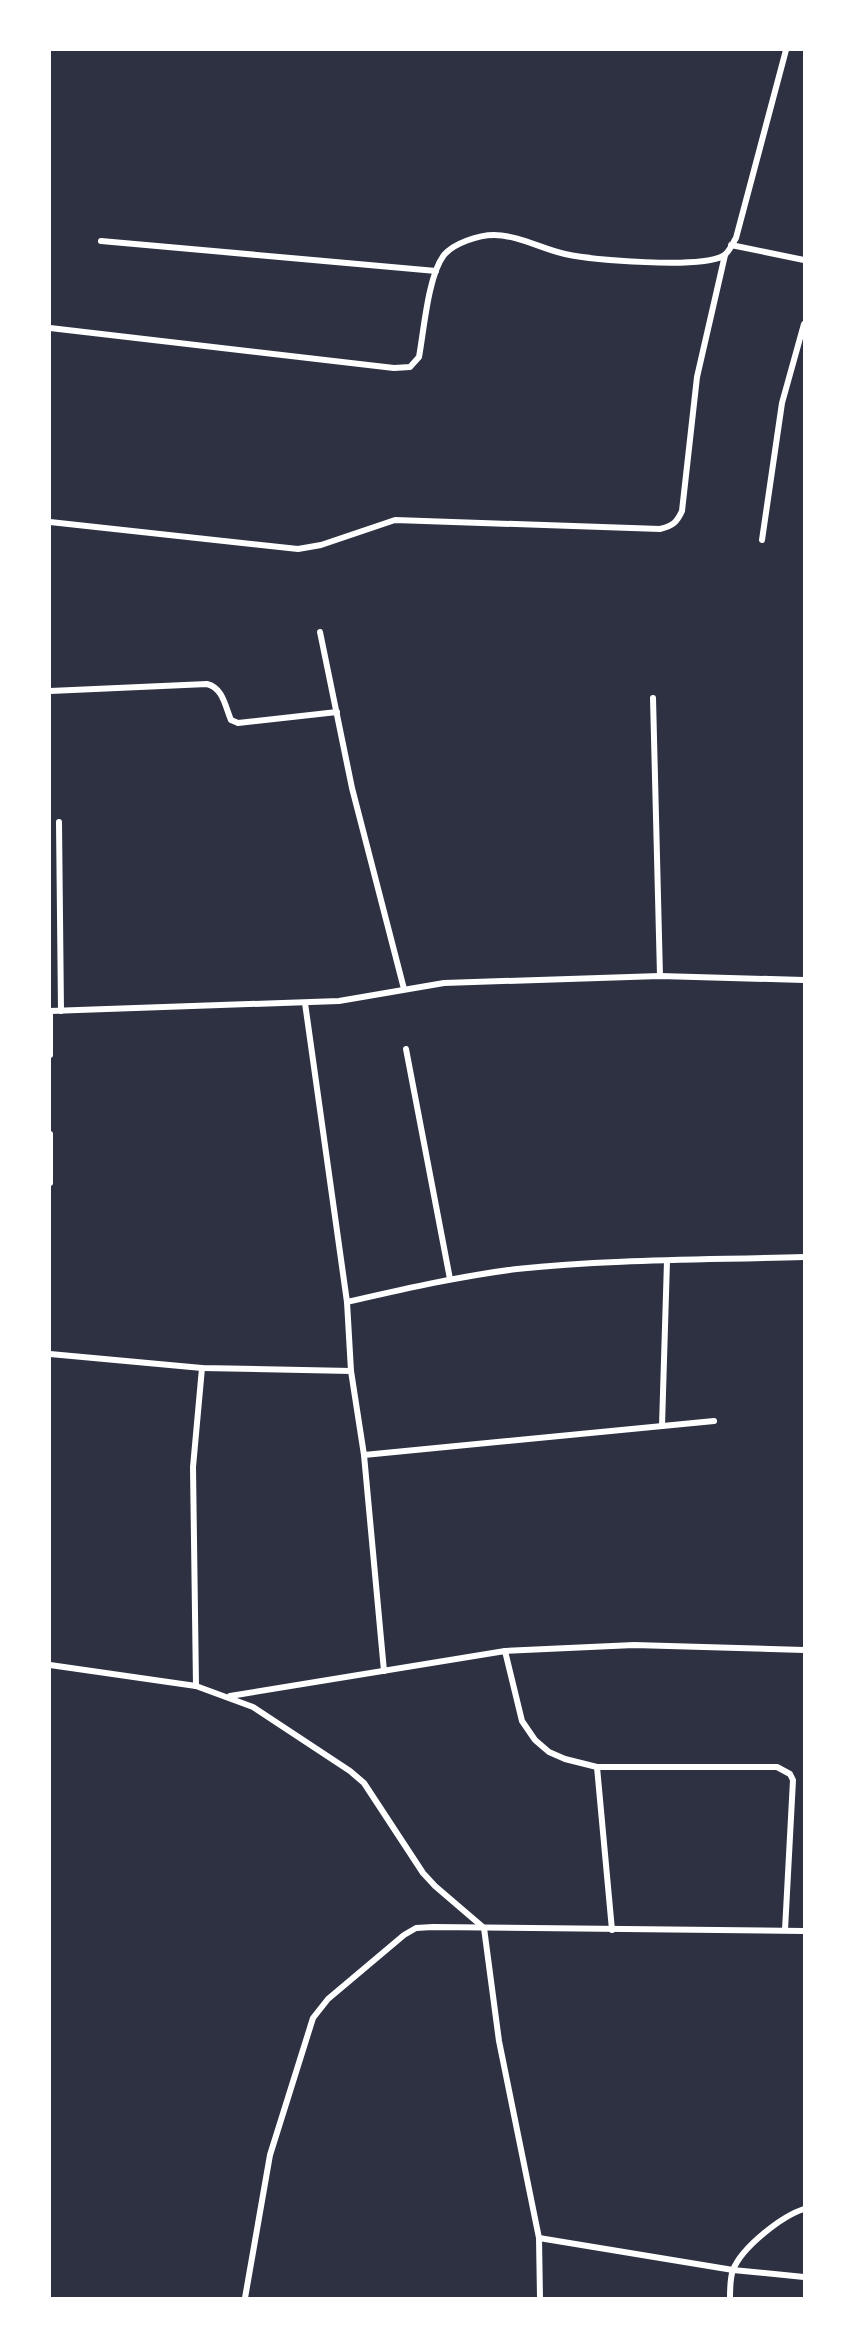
<svg xmlns="http://www.w3.org/2000/svg" width="854" height="2348" viewBox="0 0 854 2348" font-family="Overpass,sans-serif">
<style>
.lines{fill:none;stroke-linecap:round;stroke-linejoin:round}
.minor{stroke:#fff;stroke-width:6}
</style>
<rect width="100%" height="100%" fill="#2d3142"/>
<g class="lines">
<g class="minor">
<polyline points="101,241 436,271"/>
<polyline points="731,245 804,260"/>
<path d="M50 328 394 368 410 367 419 357C424 330 428 276 444 255 454 243 479 235 494 235 518 235 542 249 565 254 593 260 699 269 723 256 729 253 732 244 736 238L786 50"/>
<path d="M50 522 298 549 321 545 395 520 660 529C673 526 677 522 682 511L697 377 725 255"/>
<polyline points="762,540 782,403 804,324"/>
<polyline points="320,632 352,788 404,989"/>
<path d="M50 691 207 684C223 688 225 706 231 720L238 723 337 712"/>
<polyline points="653,698 660,976"/>
<polyline points="59,822 61,1011"/>
<polyline points="305,1003 347,1302 351,1371 364,1455 384,1671"/>
<polyline points="50,1011 339,1001 444,983 660,976 804,980"/>
<polyline points="406,1049 450,1279"/>
<polyline points="50,1055 50,1011"/>
<polyline points="50,1134 50,1183"/>
<path d="M347 1302C404 1289 460 1276 517 1269 612 1259 709 1260 804 1257"/>
<polyline points="50,1354 202,1368 351,1371"/>
<polyline points="662,1426 667,1261"/>
<polyline points="364,1455 714,1421"/>
<polyline points="505,1651 522,1721 535,1740 549,1752 565,1759 597,1767 777,1767 790,1774 793,1780 785,1930"/>
<polyline points="50,1665 196,1686 253,1707 350,1771 364,1783 423,1873 435,1886 484,1928 499,2041 539,2238 540,2298"/>
<polyline points="196,1686 193,1467 202,1368"/>
<polyline points="230,1696 505,1651 634,1645 804,1650"/>
<polyline points="597,1767 612,1930"/>
<polyline points="539,2238 733,2270 804,2277"/>
<polyline points="245,2298 270,2155 313,2018 328,1999 404,1935 416,1928 433,1927 804,1931"/>
<path d="M730 2298C730 2290 730 2278 733 2270 742 2247 782 2216 804 2209"/>
</g>
</g>
<rect width="854" height="2348" fill="none" stroke="#ffffff" stroke-width="102"/>
</svg>
